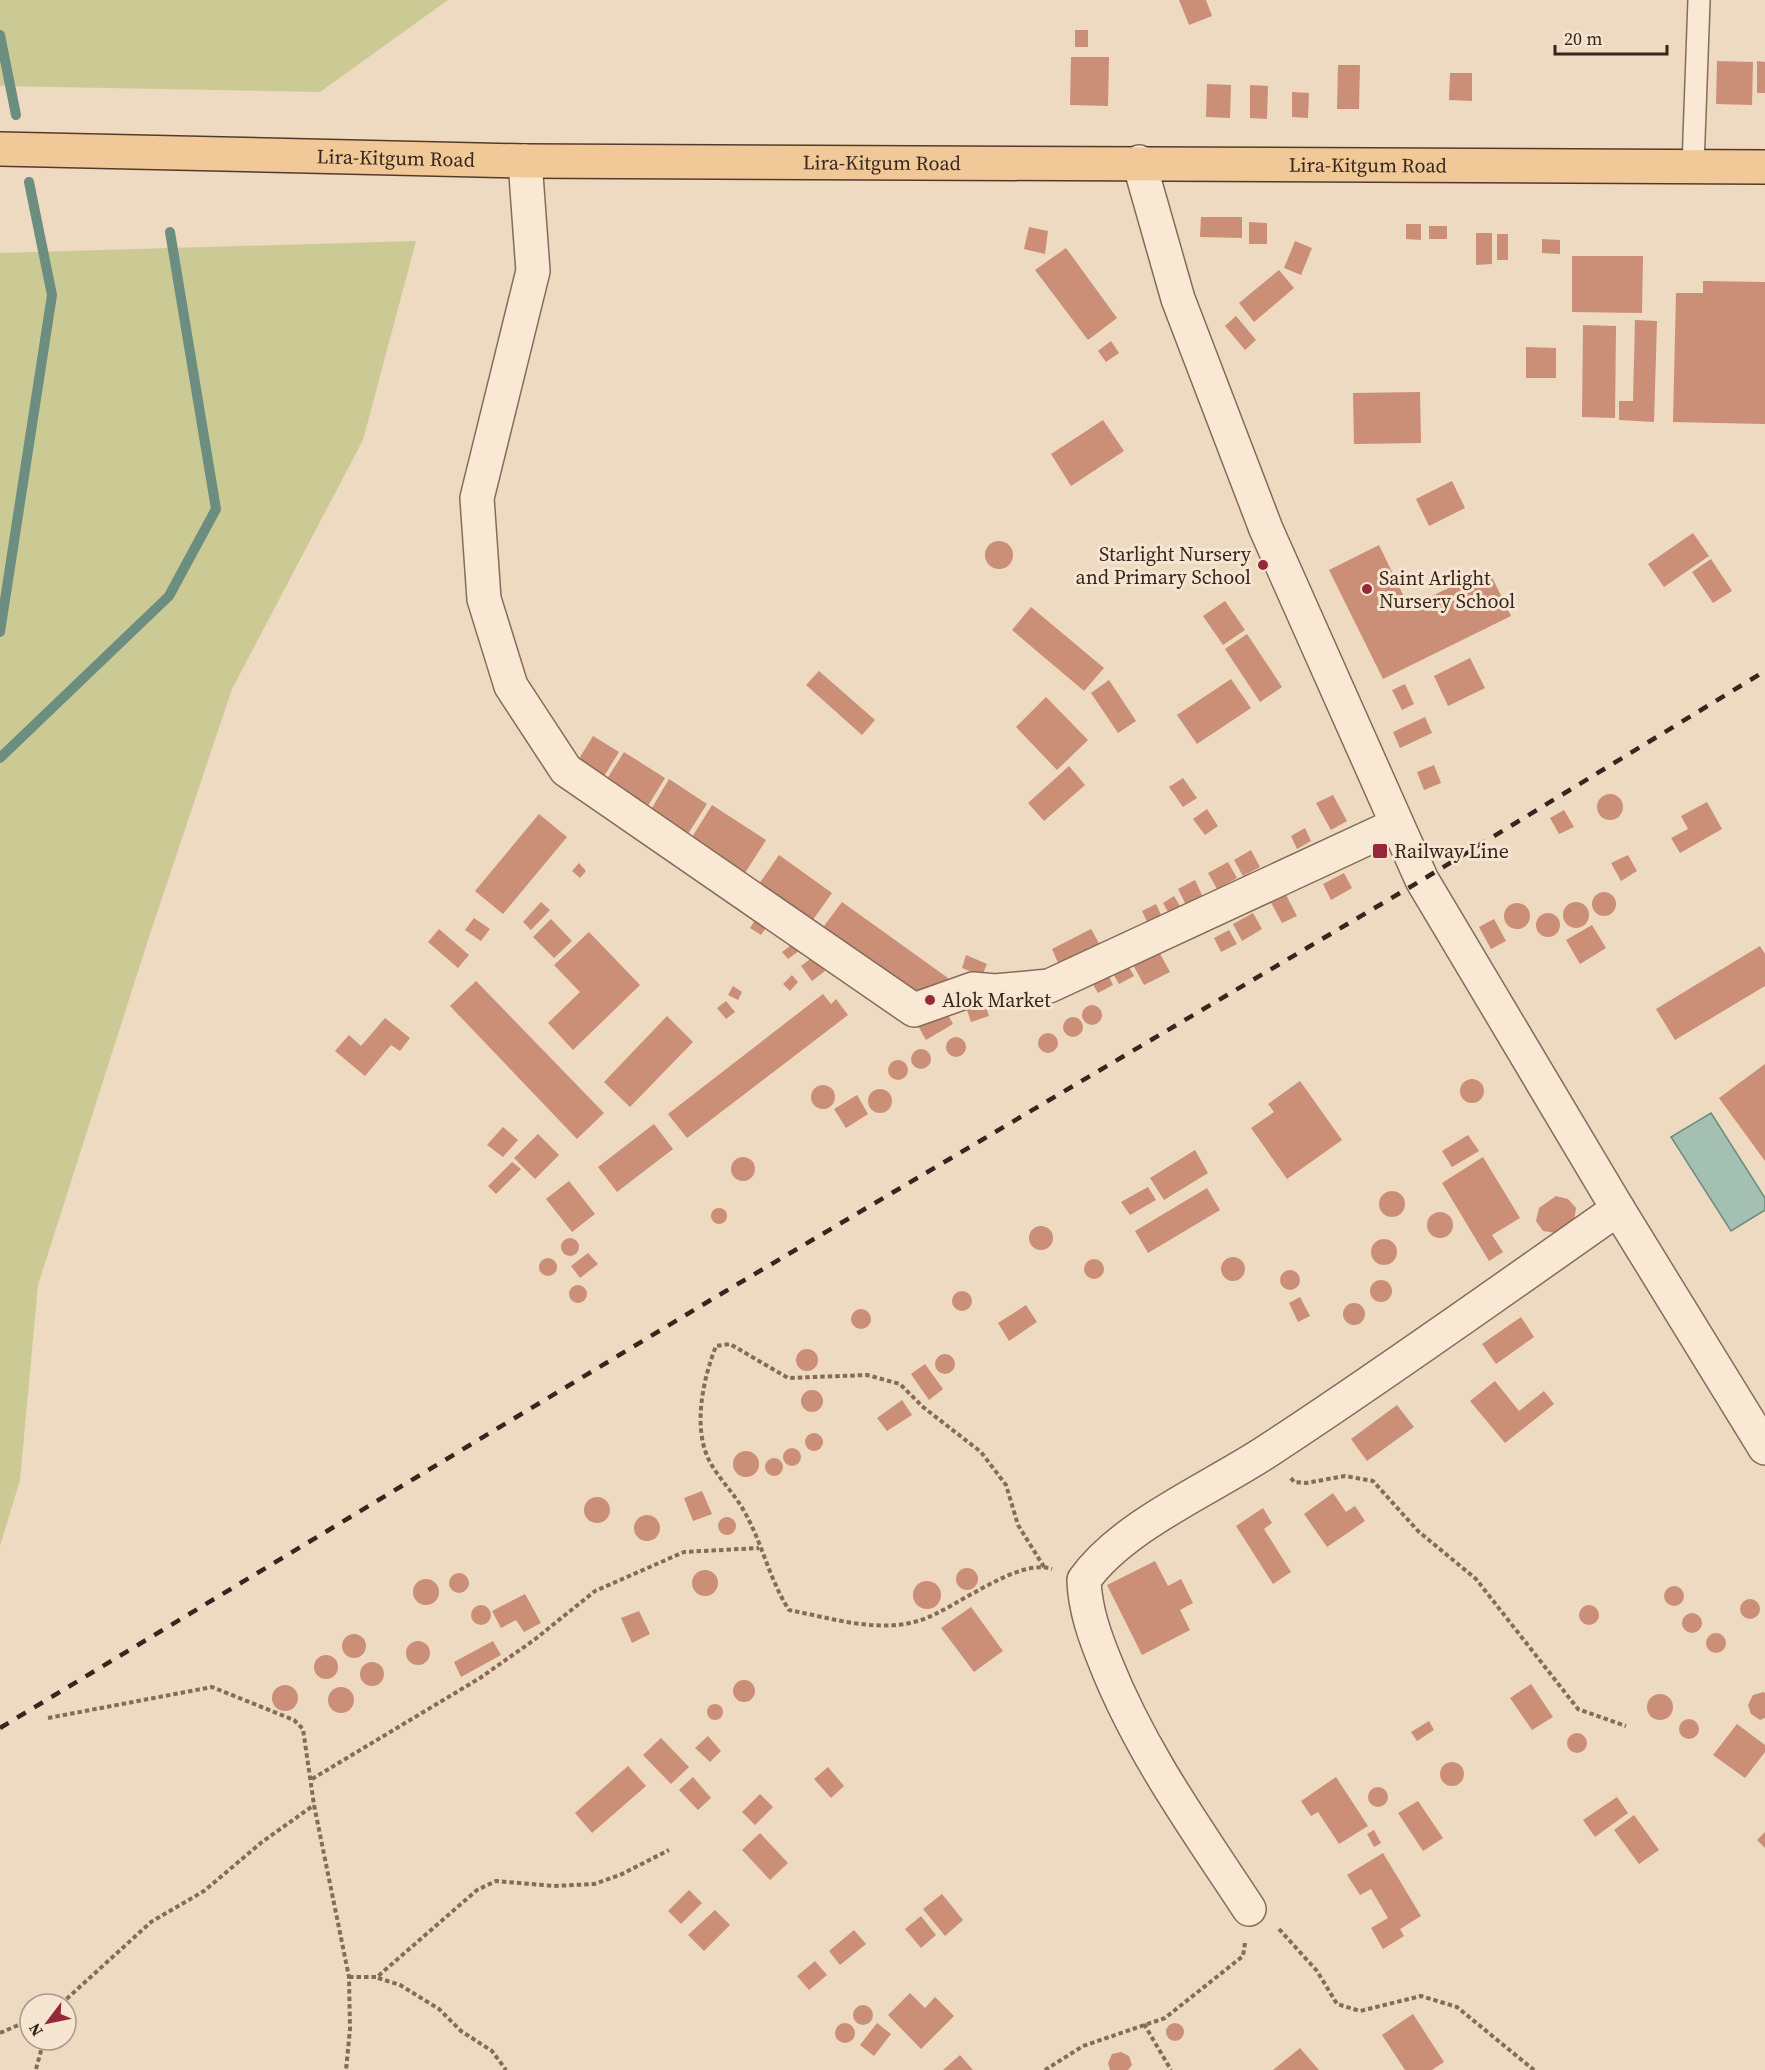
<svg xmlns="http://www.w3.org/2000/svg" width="1765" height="2070" viewBox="0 0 1765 2070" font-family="'Source Serif 4',serif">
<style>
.green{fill:#cbca95}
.water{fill:#a4c0b3;stroke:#6b8e80;stroke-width:1.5}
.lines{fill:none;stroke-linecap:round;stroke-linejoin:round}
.stream{stroke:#6b8e80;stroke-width:10}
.building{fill:#cb8e77}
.service-casing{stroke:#876b59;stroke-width:24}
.minor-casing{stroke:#876b59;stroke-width:36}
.primary-casing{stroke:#543a2d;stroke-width:36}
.path{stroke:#876b59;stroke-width:4;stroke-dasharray:4.5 3;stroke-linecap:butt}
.service{stroke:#f8e8d4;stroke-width:21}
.minor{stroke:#f8e8d4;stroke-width:33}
.primary{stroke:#f1c999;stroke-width:33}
.rail{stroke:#37261d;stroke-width:4.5;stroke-dasharray:10 10;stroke-linecap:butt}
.poi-dot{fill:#95293a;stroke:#f5e5d1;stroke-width:2}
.labels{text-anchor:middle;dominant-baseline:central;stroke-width:6;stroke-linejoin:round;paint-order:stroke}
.street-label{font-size:20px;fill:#37261d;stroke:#f5e5d1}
.poi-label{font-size:20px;fill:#37261d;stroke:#f5e5d1;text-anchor:start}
</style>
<rect width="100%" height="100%" fill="#eddac1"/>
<g class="green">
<polygon points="0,0 448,0 320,92 0,86"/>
<polygon points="416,241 363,440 232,689 149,937 38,1285 20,1480 0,1546 0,253"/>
</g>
<polygon class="water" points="1711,1113 1765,1198 1765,1210 1731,1231 1671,1137"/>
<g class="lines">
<g class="stream">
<polyline points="0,35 16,115"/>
<polyline points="0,632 52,295 29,182"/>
<polyline points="0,758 169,596 216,509 170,232"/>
</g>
</g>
<g class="building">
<polygon points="1179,0 1206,0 1212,16 1189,25"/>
<rect x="1075" y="30" width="13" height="17"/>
<polygon points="1071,57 1109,57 1108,106 1070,105"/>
<polygon points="1717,61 1753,62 1752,105 1716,104"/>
<polygon points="1757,61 1765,62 1765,93 1757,93"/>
<polygon points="1338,65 1360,65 1359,109 1337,109"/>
<polygon points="1450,73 1472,73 1472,101 1449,100"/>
<polygon points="1207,84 1231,85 1230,118 1206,117"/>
<polygon points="1250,85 1268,86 1267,119 1250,118"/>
<polygon points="1292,92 1309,93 1308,118 1292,117"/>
<polygon points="1201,217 1242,217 1242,238 1200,237"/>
<polygon points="1249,222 1267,223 1267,244 1249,244"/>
<polygon points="1406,224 1421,224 1421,240 1406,239"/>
<rect x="1429" y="226" width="18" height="13"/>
<polygon points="1029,227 1048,231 1045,254 1024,249"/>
<polygon points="1476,233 1492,233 1492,264 1476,265"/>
<rect x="1497" y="234" width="11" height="26"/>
<polygon points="1542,239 1560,240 1560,254 1542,253"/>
<polygon points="1295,241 1312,248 1301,275 1284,268"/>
<polygon points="1066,248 1117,318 1088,340 1035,270"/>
<polygon points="1572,256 1643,256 1642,313 1572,312"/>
<polygon points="1279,270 1294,288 1254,322 1239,303"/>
<polygon points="1703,281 1765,282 1765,424 1673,422 1676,293 1703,293"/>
<polygon points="1236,316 1256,340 1245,350 1225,326"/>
<polygon points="1635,320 1657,321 1654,422 1619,420 1619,401 1633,401"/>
<polygon points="1583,325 1616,326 1615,418 1582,417"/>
<polygon points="1111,341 1119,353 1106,362 1098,351"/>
<polygon points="1526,347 1556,348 1556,378 1526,378"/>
<polygon points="1420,392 1421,443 1354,444 1353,393"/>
<polygon points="1103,420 1124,451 1071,486 1051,454"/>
<polygon points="1452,481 1465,508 1429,526 1416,499"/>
<polygon points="1693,533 1709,556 1664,587 1648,564"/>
<circle cx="999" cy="555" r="14"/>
<polygon points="1379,545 1409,607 1488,569 1511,616 1383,679 1329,570"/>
<polygon points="1711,559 1732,591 1713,603 1692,572"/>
<polygon points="1225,601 1245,630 1223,645 1203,616"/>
<polygon points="1031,607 1104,668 1084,691 1012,630"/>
<polygon points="1247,634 1282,687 1260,702 1225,649"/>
<polygon points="1470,658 1485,688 1448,706 1434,676"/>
<polygon points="819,671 875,720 862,735 806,685"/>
<polygon points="1231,679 1251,708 1197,744 1177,715"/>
<polygon points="1109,680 1136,721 1118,733 1091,693"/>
<polygon points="1405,684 1414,704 1402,710 1392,690"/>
<polygon points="1046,697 1088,740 1057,770 1016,727"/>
<polygon points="1425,717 1432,733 1400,748 1393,732"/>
<polygon points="593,736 619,752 603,778 577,762"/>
<polygon points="624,752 665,778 646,809 605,782"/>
<polygon points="1434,765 1441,783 1424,790 1417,772"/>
<polygon points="1069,766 1085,785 1044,821 1028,803"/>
<polygon points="1183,778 1197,798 1183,807 1169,787"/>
<polygon points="669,779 707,804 686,837 649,813"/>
<circle cx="1610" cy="807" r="13"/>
<polygon points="1333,795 1347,821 1331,830 1316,803"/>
<polygon points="1707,802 1722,829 1680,853 1671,838 1688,829 1681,816"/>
<polygon points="712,805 766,840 743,876 689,842"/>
<polygon points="1207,809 1218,826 1205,835 1193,819"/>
<polygon points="1564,810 1574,827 1559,834 1550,818"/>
<polygon points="539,814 567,837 503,914 475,891"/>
<polygon points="1305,828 1311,841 1297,849 1291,836"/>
<polygon points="1251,850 1260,867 1243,876 1234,860"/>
<polygon points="779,855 832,893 812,921 759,884"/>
<polygon points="1628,855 1637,871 1621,881 1611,863"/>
<polygon points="1228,862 1237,878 1217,889 1208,873"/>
<polygon points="579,863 586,871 580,878 572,871"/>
<polygon points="1344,873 1352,888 1331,900 1323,884"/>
<polygon points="1195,880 1203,897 1186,905 1178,889"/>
<polygon points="1284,891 1297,916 1282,923 1269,899"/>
<circle cx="1604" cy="904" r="12"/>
<polygon points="1174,896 1180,906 1168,912 1163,903"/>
<polygon points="541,902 550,910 531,930 523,922"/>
<polygon points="842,902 948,978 938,993 930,996 920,990 917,994 821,930"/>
<circle cx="1576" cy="915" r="13"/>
<circle cx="1517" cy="916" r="13"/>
<polygon points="1156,904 1162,917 1148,924 1142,911"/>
<circle cx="1548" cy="925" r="12"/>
<polygon points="1253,913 1262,929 1242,941 1233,924"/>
<polygon points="474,918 490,929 481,941 465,930"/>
<polygon points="551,919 572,941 554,958 533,937"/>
<polygon points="1494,919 1506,941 1491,949 1479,927"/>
<polygon points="755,920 766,928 761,935 750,928"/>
<polygon points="1592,925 1606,948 1580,964 1566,940"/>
<polygon points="439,929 469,955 458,968 428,942"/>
<polygon points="1091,929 1100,945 1059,965 1052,949"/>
<polygon points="1229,930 1237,944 1221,952 1214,938"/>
<polygon points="589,932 640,985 573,1050 548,1023 580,992 554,965"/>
<polygon points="798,940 803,948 788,959 782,952"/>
<polygon points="1760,946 1765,954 1765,986 1675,1040 1656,1009"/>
<polygon points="1158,950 1170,972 1144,985 1132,963"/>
<polygon points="966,955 987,964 982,976 962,968"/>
<polygon points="814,956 825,971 812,981 801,966"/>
<polygon points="1126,962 1134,976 1119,984 1111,970"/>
<polygon points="1107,972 1113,985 1098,993 1091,981"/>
<polygon points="792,975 798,982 790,991 783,984"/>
<polygon points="476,981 604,1113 577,1139 450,1006"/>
<polygon points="733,986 742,992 738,1000 728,995"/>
<polygon points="823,994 831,1004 836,999 848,1015 687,1138 668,1114"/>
<polygon points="726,1001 735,1012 726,1019 717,1008"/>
<polygon points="984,1001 989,1016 971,1022 966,1007"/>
<circle cx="1092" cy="1015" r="10"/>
<polygon points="944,1008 953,1024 926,1040 917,1024"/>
<polygon points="667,1016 693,1042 630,1107 604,1082"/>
<circle cx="1073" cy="1027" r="10"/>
<polygon points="385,1018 410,1038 400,1051 391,1045 365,1076 335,1051 349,1035 361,1046"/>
<circle cx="1048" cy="1043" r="10"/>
<circle cx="956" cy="1047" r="10"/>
<circle cx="921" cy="1059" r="10"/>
<circle cx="898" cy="1070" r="10"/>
<polygon points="1765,1064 1765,1161 1719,1098"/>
<circle cx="1472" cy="1091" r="12"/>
<polygon points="1300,1081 1342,1140 1287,1179 1251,1128 1274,1112 1268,1104"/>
<circle cx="823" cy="1097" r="12"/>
<circle cx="880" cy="1101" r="12"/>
<polygon points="857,1095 868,1114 846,1128 834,1109"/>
<polygon points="654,1124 673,1149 617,1192 598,1167"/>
<polygon points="503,1127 518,1140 503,1157 487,1145"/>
<polygon points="538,1134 559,1155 535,1179 514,1158"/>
<polygon points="1468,1135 1479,1151 1452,1167 1442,1151"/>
<polygon points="1195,1150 1208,1173 1164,1200 1150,1178"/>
<polygon points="1483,1157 1520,1218 1492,1235 1503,1252 1489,1261 1442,1183"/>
<circle cx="743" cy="1169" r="12"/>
<polygon points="512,1162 521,1169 496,1194 488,1186"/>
<polygon points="569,1181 595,1214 572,1232 546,1199"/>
<polygon points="1148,1187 1156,1200 1130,1215 1121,1202"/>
<polygon points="1207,1188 1220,1210 1148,1253 1135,1231"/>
<circle cx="1392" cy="1204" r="13"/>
<polygon points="1556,1196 1568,1199 1576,1208 1574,1222 1556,1233 1543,1231 1536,1221 1539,1208"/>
<circle cx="719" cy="1216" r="8"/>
<circle cx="1440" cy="1225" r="13"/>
<circle cx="1041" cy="1238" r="12"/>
<circle cx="570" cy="1247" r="9"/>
<circle cx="1384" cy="1252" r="13"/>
<polygon points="588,1253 598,1264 580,1278 571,1266"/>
<circle cx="1233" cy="1269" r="12"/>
<circle cx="548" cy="1267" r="9"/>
<circle cx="1094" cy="1269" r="10"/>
<circle cx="1290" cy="1280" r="10"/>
<circle cx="1381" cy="1291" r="11"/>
<circle cx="578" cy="1294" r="9"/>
<circle cx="962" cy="1301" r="10"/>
<polygon points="1300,1297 1310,1316 1298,1322 1289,1303"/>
<circle cx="1354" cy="1314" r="11"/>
<polygon points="1026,1305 1037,1322 1009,1341 998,1323"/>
<circle cx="861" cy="1319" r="10"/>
<polygon points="1521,1317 1534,1337 1496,1364 1482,1344"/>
<circle cx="807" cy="1360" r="11"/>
<circle cx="945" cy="1364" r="10"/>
<polygon points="925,1364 943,1389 929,1400 911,1374"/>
<polygon points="1495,1381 1519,1411 1544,1391 1554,1404 1505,1443 1470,1401"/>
<circle cx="812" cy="1401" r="11"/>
<polygon points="902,1400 912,1415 887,1431 877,1418"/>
<polygon points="1397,1405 1414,1427 1367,1461 1351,1439"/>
<circle cx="814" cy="1442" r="9"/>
<circle cx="792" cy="1457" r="9"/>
<circle cx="746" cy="1464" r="13"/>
<circle cx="774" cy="1467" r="9"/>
<polygon points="702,1491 712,1514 693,1521 684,1498"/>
<polygon points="1333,1493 1346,1512 1355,1506 1365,1521 1327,1547 1304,1514"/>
<circle cx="597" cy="1510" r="13"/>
<polygon points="1263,1508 1272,1523 1264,1529 1291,1572 1273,1584 1236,1526"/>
<circle cx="647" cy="1528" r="13"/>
<circle cx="727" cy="1526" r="9"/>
<polygon points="1155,1561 1168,1586 1181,1579 1193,1603 1180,1610 1190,1630 1142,1655 1107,1585"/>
<circle cx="967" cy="1579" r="11"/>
<circle cx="705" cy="1583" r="13"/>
<circle cx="459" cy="1583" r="10"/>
<circle cx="426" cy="1592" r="13"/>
<circle cx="927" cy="1595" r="14"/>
<circle cx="1674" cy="1596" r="10"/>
<polygon points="525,1594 541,1623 524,1632 516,1620 501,1628 492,1611"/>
<circle cx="1750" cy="1609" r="10"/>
<circle cx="481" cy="1615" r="10"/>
<circle cx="1589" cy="1615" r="10"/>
<polygon points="971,1607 1003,1651 974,1672 941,1628"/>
<polygon points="639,1611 650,1634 632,1643 621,1618"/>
<circle cx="1692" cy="1623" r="10"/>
<circle cx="1716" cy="1643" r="10"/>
<circle cx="354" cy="1646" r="12"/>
<circle cx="418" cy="1653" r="12"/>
<polygon points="493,1641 501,1655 461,1677 454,1662"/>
<circle cx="326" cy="1667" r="12"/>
<circle cx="372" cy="1674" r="12"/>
<circle cx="744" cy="1691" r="11"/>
<polygon points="1531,1684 1553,1717 1532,1730 1510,1698"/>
<circle cx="285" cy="1698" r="13"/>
<circle cx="341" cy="1700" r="13"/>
<polygon points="1763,1692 1765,1693 1765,1718 1760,1720 1751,1714 1748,1705 1753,1695"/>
<circle cx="1660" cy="1707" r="13"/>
<circle cx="715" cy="1712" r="8"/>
<circle cx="1689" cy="1729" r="10"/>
<polygon points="1429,1721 1434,1730 1417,1741 1411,1732"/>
<polygon points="1737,1724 1765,1745 1765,1752 1745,1778 1713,1755"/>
<circle cx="1577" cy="1743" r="10"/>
<polygon points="708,1736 721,1751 710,1762 695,1748"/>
<polygon points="661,1738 689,1767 671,1784 643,1755"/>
<circle cx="1452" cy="1774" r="12"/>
<polygon points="628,1766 646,1786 592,1833 575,1813"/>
<polygon points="828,1767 844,1786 831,1798 814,1779"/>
<polygon points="693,1777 711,1798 698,1810 679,1790"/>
<polygon points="1336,1777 1368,1826 1339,1844 1318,1812 1311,1816 1301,1801"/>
<circle cx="1378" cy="1797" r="10"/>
<polygon points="760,1794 773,1807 755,1825 742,1812"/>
<polygon points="1617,1797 1628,1813 1595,1837 1583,1820"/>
<polygon points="1418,1801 1443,1838 1423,1851 1398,1813"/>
<polygon points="1634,1815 1659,1850 1639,1864 1614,1830"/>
<polygon points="1374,1830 1381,1843 1374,1847 1367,1834"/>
<polygon points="1765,1832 1765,1848 1757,1840"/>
<polygon points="760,1833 788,1863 770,1880 742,1850"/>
<polygon points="1383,1853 1421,1916 1400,1929 1404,1936 1383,1949 1371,1928 1388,1918 1371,1889 1360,1895 1347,1875"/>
<polygon points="689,1890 702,1903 681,1924 668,1911"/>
<polygon points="942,1894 963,1920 945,1936 923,1909"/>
<polygon points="715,1910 730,1925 704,1951 688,1935"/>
<polygon points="921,1916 936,1935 921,1948 905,1929"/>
<polygon points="854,1930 866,1944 840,1965 829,1951"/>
<polygon points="815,1961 827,1975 809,1990 797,1976"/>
<polygon points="910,1993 925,2008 935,1997 954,2016 921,2049 888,2015"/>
<circle cx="863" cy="2015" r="10"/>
<polygon points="1413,2014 1444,2062 1432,2070 1405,2070 1382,2035"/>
<polygon points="877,2023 891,2034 874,2056 860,2045"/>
<circle cx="845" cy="2033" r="10"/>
<circle cx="1175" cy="2032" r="9"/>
<polygon points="1300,2048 1319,2070 1273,2070"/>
<polygon points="1121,2052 1129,2056 1132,2065 1128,2070 1110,2070 1108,2063 1112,2054"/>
<polygon points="960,2055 973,2070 943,2070"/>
</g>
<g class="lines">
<g class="service-casing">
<polyline id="service" points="1693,166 1699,0"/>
</g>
<g class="minor-casing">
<g id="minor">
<polyline points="525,161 533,271 477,498 484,599 511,686 566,770 914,1010 973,989 995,991 1049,986 1396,825"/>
<polyline points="1139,162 1178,299 1266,529 1422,880 1618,1209 1765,1448"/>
<path d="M1249 1909C1196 1828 1142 1754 1106 1664 1095 1637 1085 1610 1084 1580 1123 1525 1212 1488 1269 1450 1387 1373 1502 1290 1618 1209"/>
</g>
</g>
<g class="primary-casing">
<g id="primary">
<path id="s1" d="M0 149 525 161 1765 167"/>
</g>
</g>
<g class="path">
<polyline points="1291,1478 1294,1482 1306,1483 1345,1476 1373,1481 1418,1531 1476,1579 1578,1709 1626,1726"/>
<path d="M1044 1567 1018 1525 1006 1485 981 1452 923 1407 900 1384 867 1375 788 1378 730 1344 716 1346C703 1379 692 1429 710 1462 719 1479 734 1493 744 1511 762 1542 769 1579 789 1610 831 1618 879 1634 921 1620 955 1609 1018 1557 1052 1569"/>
<polyline points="48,1718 212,1687 294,1720 303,1729 314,1805 349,1977 350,2029 346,2070"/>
<polyline points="312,1779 480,1678 534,1640 595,1591 684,1552 759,1548"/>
<polyline points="1279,1929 1317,1971 1337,2004 1360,2011 1421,1996 1457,2007 1534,2070"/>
<polyline points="349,1977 377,1977 477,1890 496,1881 554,1886 594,1884 620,1875 669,1850"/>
<polyline points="378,1978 400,1985 439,2009 461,2031 492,2051 506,2070"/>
<polyline points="61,2004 151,1922 204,1891 262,1842 314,1805"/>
<polyline points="1144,2024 1171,2070"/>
<polyline points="0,2033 30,2020"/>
<polyline points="36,2069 44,2040"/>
<polyline points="1045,2070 1083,2046 1165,2018 1243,1956 1245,1943"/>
</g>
<use href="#service" class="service"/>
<use href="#minor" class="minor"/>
<use href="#primary" class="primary"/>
<polyline class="rail" points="0,1728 709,1301 1422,880 1765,671"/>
</g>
<g class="poi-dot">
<circle cx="1263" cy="565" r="6"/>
<circle cx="1367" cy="589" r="6"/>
<rect x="1372" y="843" width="16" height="16" rx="3"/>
<circle cx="930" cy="1000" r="6"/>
</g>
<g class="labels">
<g class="street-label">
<text stroke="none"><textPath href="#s1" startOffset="396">Lira-Kitgum Road</textPath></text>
<text stroke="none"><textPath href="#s1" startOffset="882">Lira-Kitgum Road</textPath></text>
<text stroke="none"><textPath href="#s1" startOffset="1368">Lira-Kitgum Road</textPath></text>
</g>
<g class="poi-label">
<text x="1251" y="554" text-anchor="end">Starlight Nursery<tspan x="1251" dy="23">and Primary School</tspan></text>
<text x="1379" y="578">Saint Arlight<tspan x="1379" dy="23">Nursery School</tspan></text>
<text x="1394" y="851">Railway Line</text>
<text x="942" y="1000">Alok Market</text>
</g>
</g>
<g transform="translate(48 2022) rotate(238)"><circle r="28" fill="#f5e5d1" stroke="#a99989" stroke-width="1.5"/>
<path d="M0-4.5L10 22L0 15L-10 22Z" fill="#95293a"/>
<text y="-9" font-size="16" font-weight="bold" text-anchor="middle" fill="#37261d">N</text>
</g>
<path d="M1555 45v9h112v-9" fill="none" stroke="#37261d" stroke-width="3"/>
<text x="1564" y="45" font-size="18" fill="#37261d" stroke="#f5e5d1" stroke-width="4.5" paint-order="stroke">20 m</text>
</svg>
